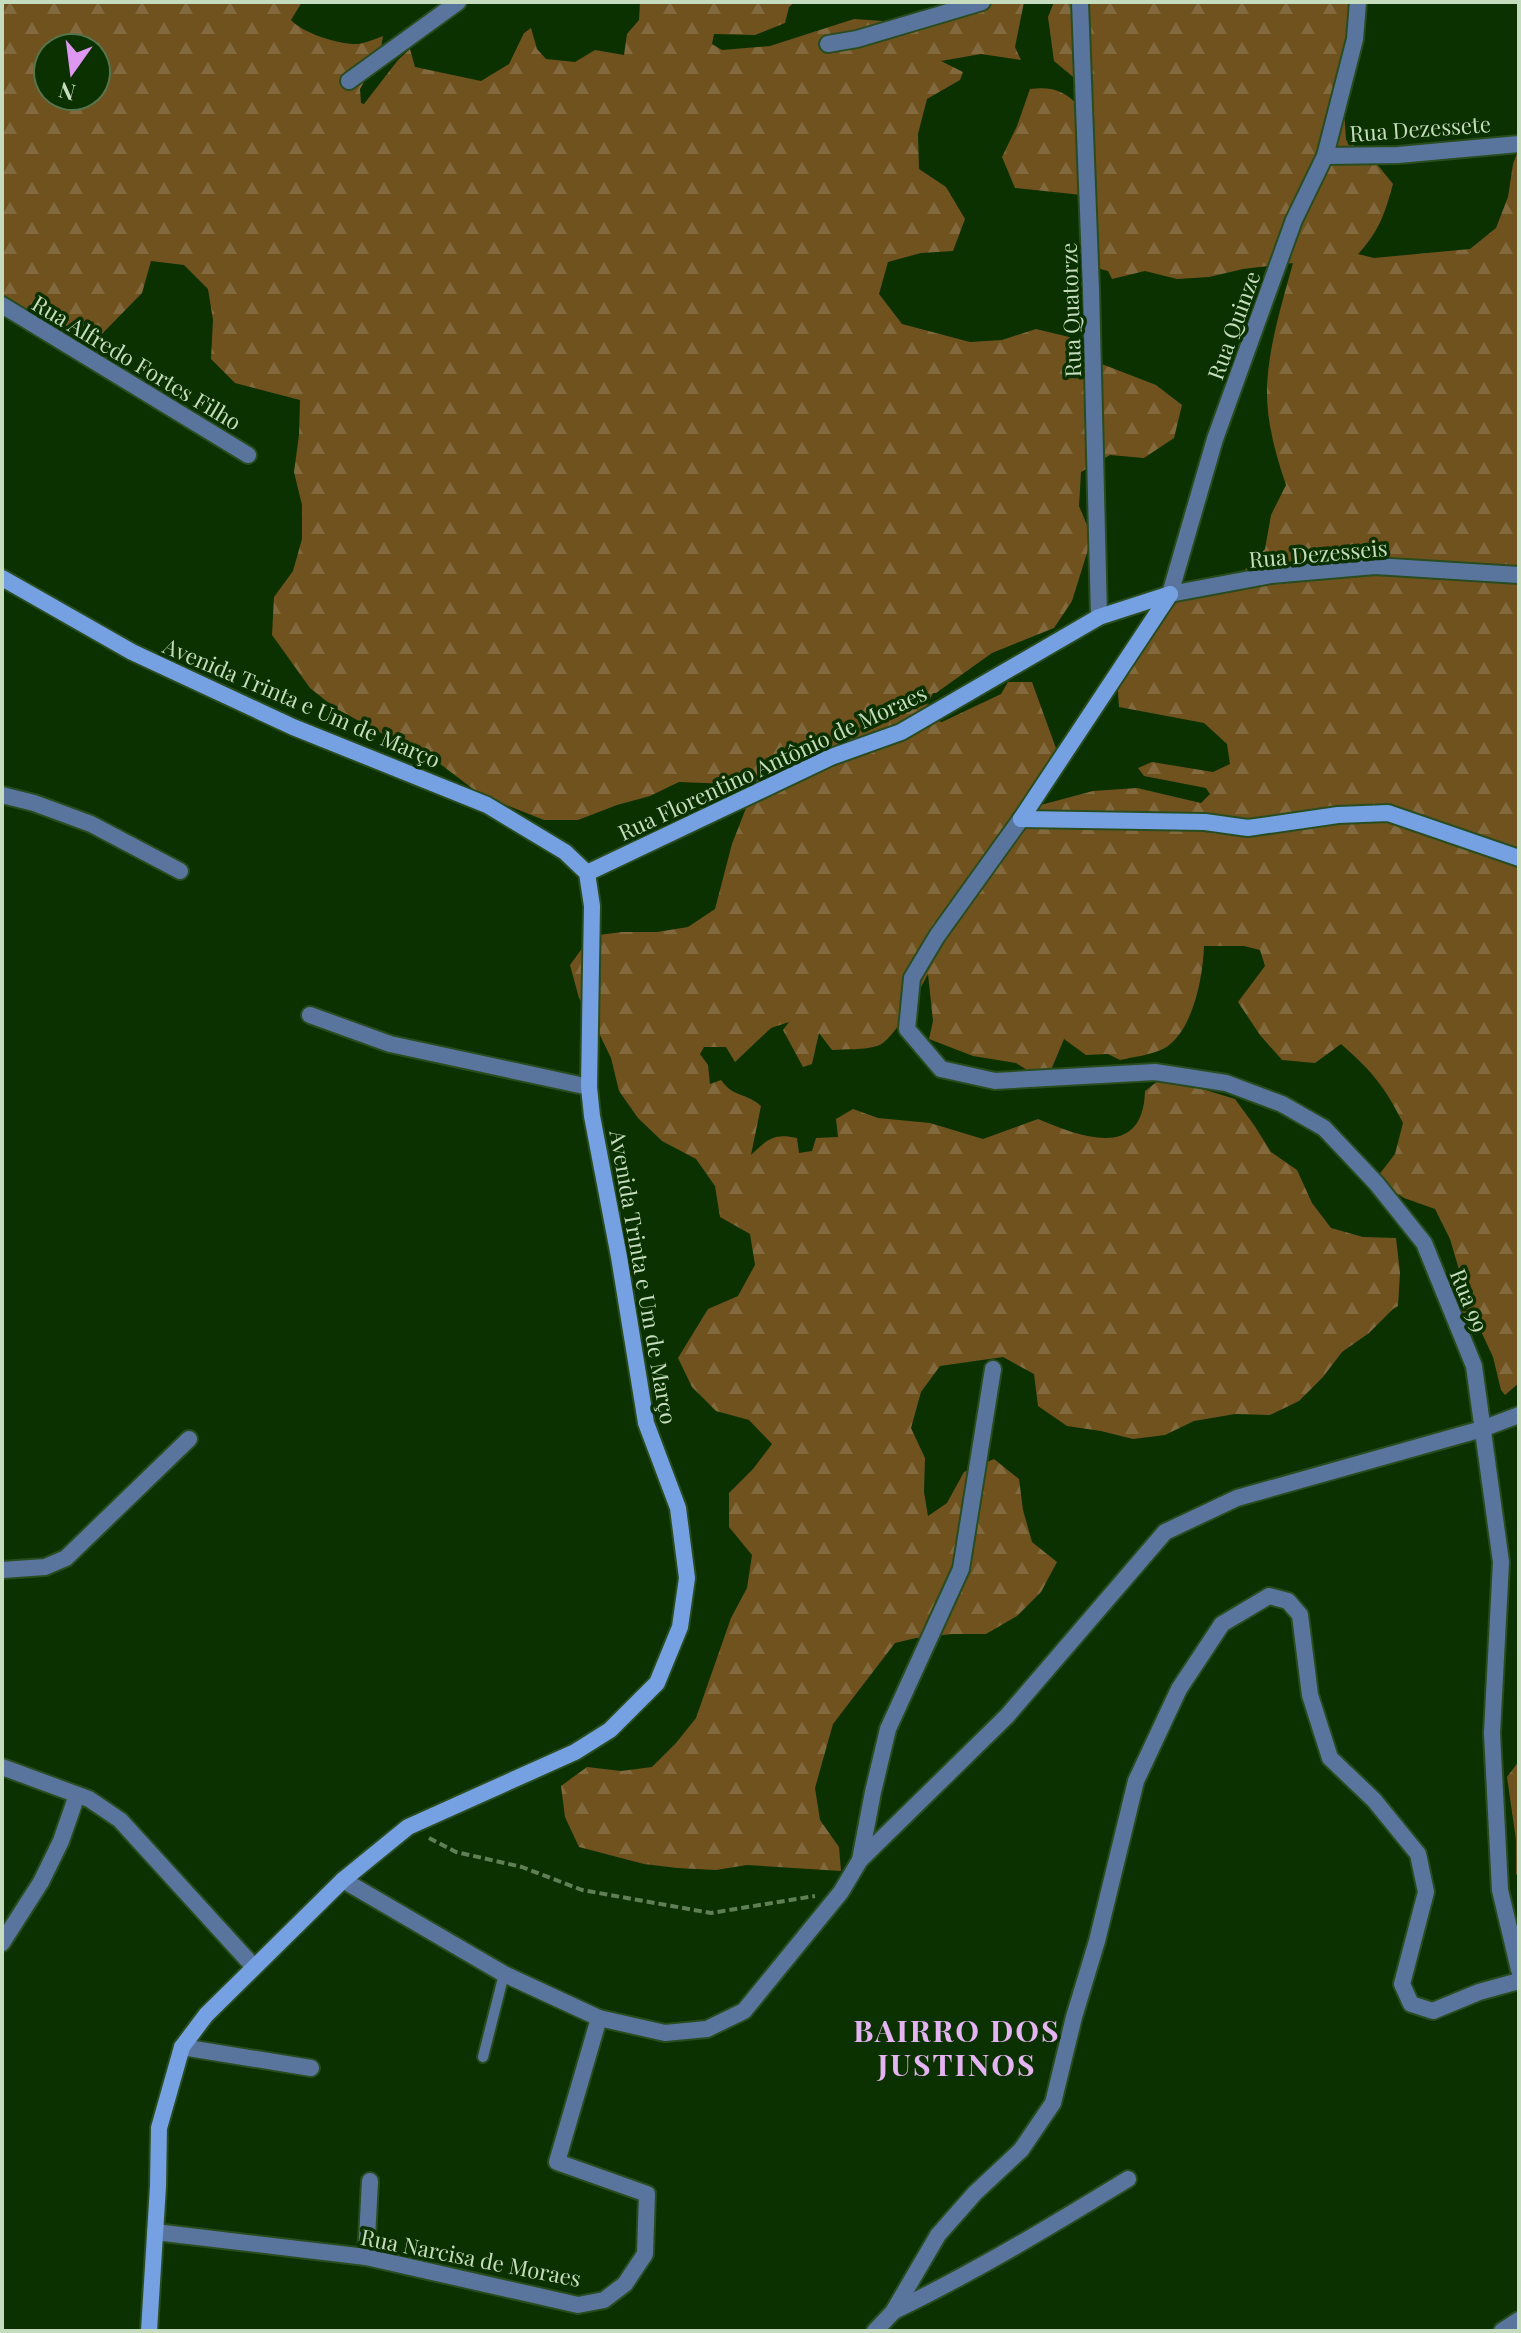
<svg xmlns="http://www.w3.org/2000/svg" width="1521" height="2333" viewBox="0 0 1521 2333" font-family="'Playfair Display',serif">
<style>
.forest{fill:url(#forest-firs);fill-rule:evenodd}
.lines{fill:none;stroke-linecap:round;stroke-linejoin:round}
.lane-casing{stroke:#294c1f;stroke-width:14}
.street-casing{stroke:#294c1f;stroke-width:20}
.secondary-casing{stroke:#294c1f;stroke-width:20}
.path{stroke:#607f57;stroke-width:4;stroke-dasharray:8 4;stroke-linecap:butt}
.lane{stroke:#5a759d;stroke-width:10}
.street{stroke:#5a759d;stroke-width:16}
.secondary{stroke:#75a0e1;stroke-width:16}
.labels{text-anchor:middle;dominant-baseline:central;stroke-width:7;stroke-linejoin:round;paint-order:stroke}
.street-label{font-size:22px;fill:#c6dcbf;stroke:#0b3100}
.district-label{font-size:30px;font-weight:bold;letter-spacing:2px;fill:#e4b3f2;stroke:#0b3100}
</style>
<defs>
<pattern id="forest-firs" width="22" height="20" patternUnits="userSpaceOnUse" patternTransform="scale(2)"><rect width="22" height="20" fill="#70521f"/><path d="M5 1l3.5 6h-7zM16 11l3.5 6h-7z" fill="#836a3e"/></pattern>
</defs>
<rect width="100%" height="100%" fill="#0b3100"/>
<g class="forest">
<path d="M2 2H302L291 20C302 33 340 45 358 44 366 43 375 39 383 36L380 54 360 89 361 103 364 104 398 60 410 49 415 67 481 81 509 64 524 33 531 28 537 49 546 59 575 62 595 50 624 55 627 34 639 20 640 2H795L789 7 785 23 755 35 714 34 712 44 722 50 770 46 854 19 911 23 980 7 991 2H1024L1015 47 1021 60 981 54 941 61 963 72 960 80 927 99 918 134 919 169 946 187 965 219 953 251 921 253 888 262 879 294 902 324 970 342 1002 340 1036 329 1069 337 1094 361 1156 385 1182 405 1174 438 1144 458 1110 455 1081 472 1079 506 1092 537 1072 601 1054 628 992 653 936 693H933L921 718 942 722 1001 694 1008 682H1032L1057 751 1037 806 1093 791 1137 788 1201 803 1210 794 1206 788 1144 776 1138 768 1152 762 1213 772 1230 764 1227 744 1204 723 1119 707 1117 676 1174 594 1242 573 1265 549 1271 515 1286 485C1275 453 1266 420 1267 386 1269 345 1282 303 1293 263L1243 269 1209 277 1177 279 1145 271 1112 279 1108 271 1078 263 1083 258 1082 195 1015 188 1002 157 1017 126 1030 89C1052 86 1065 91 1080 107L1078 81 1054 61 1048 17 1054 2H1076L1089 34V2H1362L1344 109 1346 140 1372 158 1393 184C1385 213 1379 232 1358 254L1374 258 1470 249 1496 228 1508 197 1513 164 1519 148V1383L1505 1395 1501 1390 1493 1357 1479 1327 1453 1307 1460 1273 1450 1239 1435 1209 1404 1198 1375 1180 1395 1154 1403 1123C1385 1087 1372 1071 1341 1044L1315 1063 1282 1060 1260 1035 1238 1002 1265 966 1260 950 1244 946H1204C1203 977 1193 1033 1163 1049 1151 1055 1133 1057 1120 1060L1108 1054 1086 1055 1064 1039 1046 1082 1016 1063 973 1056 929 1039 933 1021 928 974C919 990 894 1042 877 1046 864 1050 846 1049 832 1050L819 1033 812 1064 803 1067 783 1030 789 1022 771 1028 735 1062 726 1047H704L700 1054 708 1065 710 1084 721 1080C734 1098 745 1092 761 1106L751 1155C768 1139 773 1133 797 1138L799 1153 812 1151 816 1138 838 1137 836 1119 853 1109 878 1118 930 1123 983 1139 1038 1119C1079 1136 1143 1162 1145 1091L1163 1077 1235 1099 1254 1125 1271 1152 1297 1170 1312 1203 1331 1228 1363 1237 1396 1238 1400 1273 1398 1306 1393 1309 1369 1333 1342 1352 1323 1377 1299 1401 1270 1415 1235 1414 1194 1421 1165 1435 1133 1439 1101 1431 1067 1426 1038 1406 1034 1374 1003 1357 940 1366 921 1392 911 1428 925 1458 924 1492 928 1516 947 1503 964 1472 994 1459 1019 1479 1023 1510 1032 1542 1057 1562 1041 1592 1017 1616 986 1634H952L916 1638 895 1643 833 1724 815 1788 820 1820 839 1847 841 1871 747 1865 716 1870 677 1868 644 1864 579 1847 565 1817 561 1786 587 1767 621 1771 652 1767 676 1743 696 1718 731 1618 747 1588 752 1555 729 1527V1493L753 1469 772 1444 749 1420 716 1411 692 1387 678 1358 708 1309 738 1296 755 1265 750 1234 720 1217 715 1186 696 1159 662 1141 638 1118 619 1091 611 1058 597 1029 579 998 570 965 591 936 622 932H657L688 927 715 909 732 844 755 785 679 782 650 796 617 805 578 820H544L481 795 427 754 396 741 335 708 310 688 272 635 274 597 293 571 302 539V505L294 472 299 435 300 400 235 383 211 359 213 320 208 289 184 265 151 261 142 293 95 341H60L27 332 2 302ZM48 48H96V96H48Z"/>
<polygon points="1519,1761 1519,1877 1516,1874 1516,1840 1507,1777"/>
</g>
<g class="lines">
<g class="lane-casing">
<polyline id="lane" points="483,2057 504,1974"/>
</g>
<g class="street-casing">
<g id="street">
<polyline points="1080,2 1091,290 1099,617"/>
<polyline points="1358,2 1355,39 1325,156 1294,220 1215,439 1170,594 1271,575 1375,566 1519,575"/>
<polyline points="828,44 857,39 982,2"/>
<polyline points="349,81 458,2"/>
<polyline points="1325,156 1398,155 1519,144"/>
<polyline points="2,305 248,455"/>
<polyline points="2,795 34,803 91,824 180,871"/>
<polyline points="1021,819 937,936 912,978 907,1029 941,1069 995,1081 1155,1072 1226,1083 1282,1104 1324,1128 1376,1183 1424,1243 1474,1366 1501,1562 1492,1733 1500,1890 1519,1970"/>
<polyline points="310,1015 390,1044 589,1087"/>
<polyline points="2,1570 45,1567 66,1558 189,1439"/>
<polyline points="2,1767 89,1799 120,1820 254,1967"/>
<polyline points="860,1860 873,1792 888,1729 961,1569 993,1369"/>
<polyline points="343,1880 504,1974 599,2018 665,2033 707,2029 744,2011 841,1892 860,1860 1007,1716 1165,1532 1237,1498 1482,1429 1519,1415"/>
<polyline points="2,1943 41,1882 61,1841 77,1795"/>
<polyline points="182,2047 311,2068"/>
<polyline points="155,2232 366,2257 578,2305 604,2300 625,2284 645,2254 647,2194 557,2162 599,2018"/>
<polyline points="366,2257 370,2181"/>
<path d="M894 2311C975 2272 1051 2226 1128 2179"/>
<polyline points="875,2331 893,2312 938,2235 975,2193 1021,2150 1053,2103 1074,2017 1097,1941 1136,1781 1179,1689 1222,1624 1269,1596 1288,1601 1300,1615 1310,1695 1330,1758 1374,1800 1418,1854 1426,1892 1402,1984 1411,2004 1433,2011 1479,1992 1519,1981"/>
<polyline points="1502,2331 1519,2320"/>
</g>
</g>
<g class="secondary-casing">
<g id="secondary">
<polyline points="2,578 132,652 293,727 487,805 565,852 587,873 592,906 589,1087 592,1116 619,1257 646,1423 678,1508 687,1578 680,1627 657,1683 610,1730 575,1752 408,1827 343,1880 206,2015 182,2047 159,2128 158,2186 149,2331"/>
<polyline points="1021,819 1205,822 1248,828 1338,815 1388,813 1519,858"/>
<polyline points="1021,819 1170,594"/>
<polyline points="587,873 831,757 901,732 1099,617 1170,594"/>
</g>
</g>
<polyline class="path" points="429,1838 456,1852 522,1867 582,1890 711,1913 815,1896"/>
<use href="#lane" class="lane"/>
<use href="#street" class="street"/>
<use href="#secondary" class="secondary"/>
</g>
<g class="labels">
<g class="street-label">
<text transform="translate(1420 128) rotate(-4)">Rua Dezessete</text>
<text transform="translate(1070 310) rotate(-92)">Rua Quatorze</text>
<text transform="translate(1233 325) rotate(-70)">Rua Quinze</text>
<text transform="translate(137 362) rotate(31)">Rua Alfredo Fortes Filho</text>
<text transform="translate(1318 553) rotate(-5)">Rua Dezesseis</text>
<text transform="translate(302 702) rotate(23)">Avenida Trinta e Um de Março</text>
<text transform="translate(772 762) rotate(-25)">Rua Florentino Antônio de Moraes</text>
<text transform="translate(644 1277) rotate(80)">Avenida Trinta e Um de Março</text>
<text transform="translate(1470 1300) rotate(68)">Rua 99</text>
<text transform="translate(471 2257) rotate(11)">Rua Narcisa de Moraes</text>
</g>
<g class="district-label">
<text x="957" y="2030">BAIRRO DOS<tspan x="957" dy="34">JUSTINOS</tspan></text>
</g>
</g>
<rect width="1521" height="2333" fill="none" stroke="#c6dcbf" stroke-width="8"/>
<g transform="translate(72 72) rotate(194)"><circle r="38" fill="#0b3100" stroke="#56754c" stroke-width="2"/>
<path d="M0-6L14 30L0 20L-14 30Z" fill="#de98f2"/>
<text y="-12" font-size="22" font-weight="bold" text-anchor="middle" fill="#c6dcbf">N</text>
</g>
</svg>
